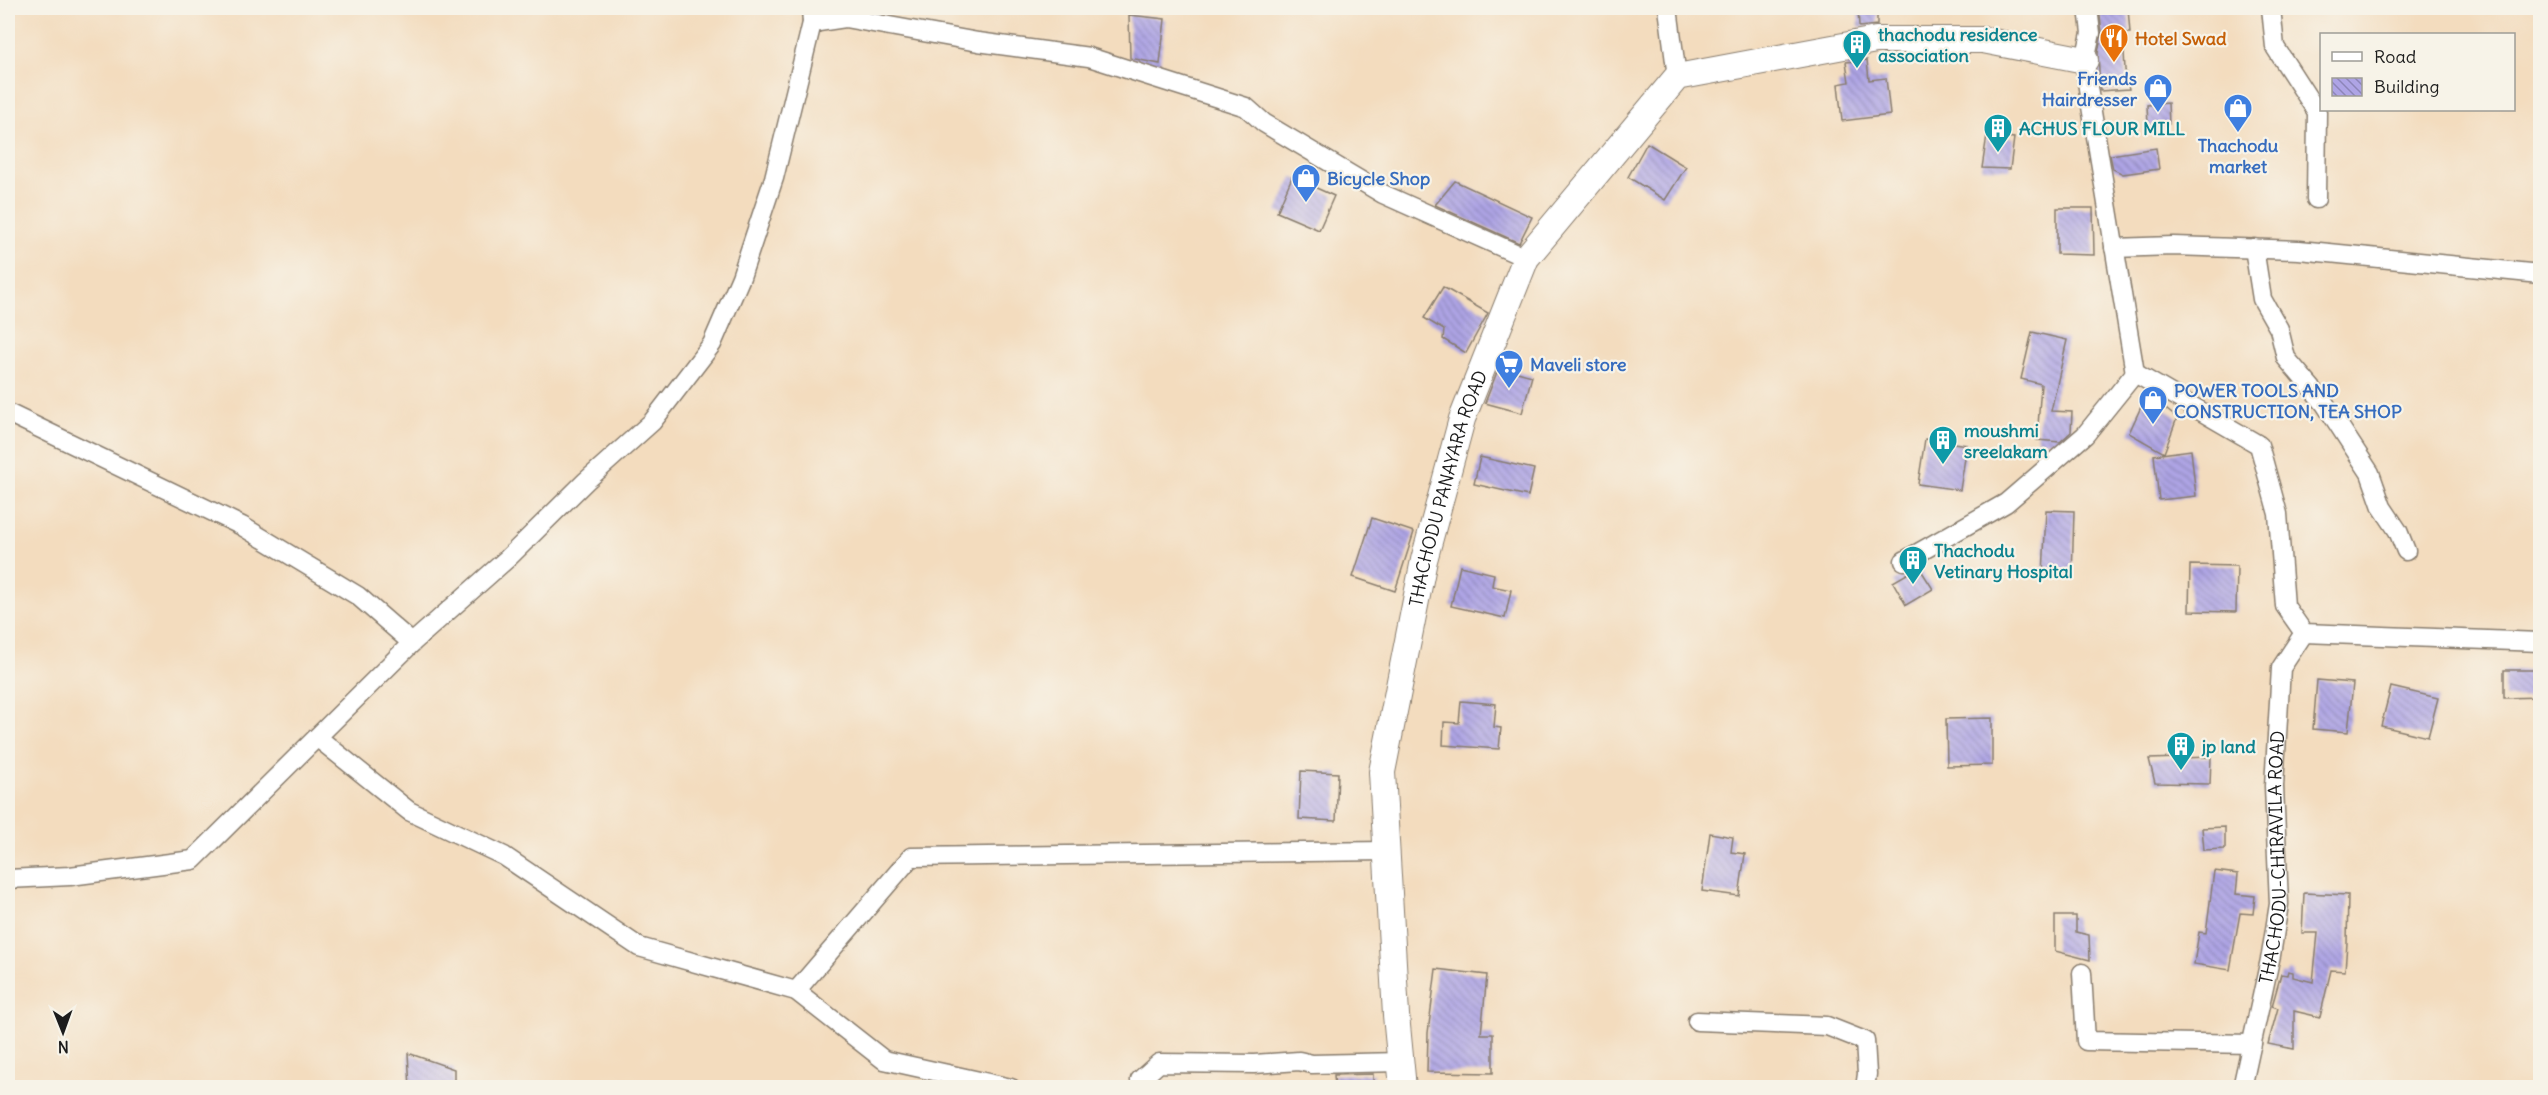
<svg xmlns="http://www.w3.org/2000/svg" width="2548" height="1095" viewBox="0 0 2548 1095" font-family="Delius,sans-serif">
<style>
.building{fill:url(#building-back-hatch)}
.lines{fill:none;stroke-linecap:round;stroke-linejoin:round}
.minor-casing{stroke:#887c6d;stroke-width:21}
.secondary-casing{stroke:#887c6d;stroke-width:28}
.minor{stroke:#fff;stroke-width:18}
.secondary{stroke:#fff;stroke-width:26}
.labels{text-anchor:middle;dominant-baseline:central;stroke-width:4.5;stroke-linejoin:round;paint-order:stroke}
.culture-label{font-size:18px;font-weight:bold;fill:#0d838f;stroke:#f7f3e8;text-anchor:start}
.food-label{font-size:18px;font-weight:bold;fill:#c56008;stroke:#f7f3e8;text-anchor:start}
.shop-label{font-size:18px;font-weight:bold;fill:#366cbe;stroke:#f7f3e8;text-anchor:start}
.street-label{font-size:18px;fill:#1c1c1c;stroke:#f7f3e8}
</style>
<defs>
<pattern id="building-back-hatch" width="6" height="6" patternUnits="userSpaceOnUse" patternTransform="scale(1.5)"><rect width="6" height="6" fill="#aea4e5"/><path d="M-1 5l2 2M0 0l6 6M5-1l2 2" fill="none" stroke="#8d85b9"/></pattern>
</defs>
<rect width="100%" height="100%" fill="#f7f3e8"/>
<filter id="ink" filterUnits="userSpaceOnUse"><feTurbulence type="fractalNoise" baseFrequency=".0167" numOctaves="2"/><feDisplacementMap in="SourceGraphic" scale="12" xChannelSelector="R" yChannelSelector="G"/><feConvolveMatrix kernelMatrix="1 2 1 2 8 2 1 2 1" color-interpolation-filters="sRGB"/></filter>
<filter id="wash" filterUnits="userSpaceOnUse"><feTurbulence type="fractalNoise" baseFrequency=".008" numOctaves="4" result="noise"/><feDisplacementMap in="SourceGraphic" scale="24" xChannelSelector="R" yChannelSelector="G"/><feGaussianBlur stdDeviation="1.35" result="paint"/><feColorMatrix in="noise" values="0 0 0 0 0 0 0 0 0 0 0 0 0 0 0 0 0 1.4 0 .05"/><feComposite in="paint" operator="in"/></filter>
<g filter="url(#wash)">
<rect width="100%" height="100%" fill="#f3dcbe"/>
<g id="blocks">
<g class="building">
<polygon points="1858,8 1877,8 1877,25 1859,27"/>
<polygon points="2099,8 2128,8 2130,33 2123,33 2125,70 2129,89 2100,91 2098,53 2102,32"/>
<polygon points="1129,15 1165,19 1160,64 1130,58"/>
<polygon points="1867,60 1869,80 1886,78 1890,115 1842,121 1838,84 1849,82 1846,62"/>
<polygon points="2168,103 2169,124 2148,125 2147,105"/>
<polygon points="1987,135 2014,138 2010,169 1982,168"/>
<polygon points="1647,143 1686,167 1665,200 1628,177"/>
<polygon points="2156,148 2159,169 2123,174 2113,169 2110,155"/>
<polygon points="1292,177 1334,196 1319,230 1277,212"/>
<polygon points="1455,181 1532,217 1519,243 1435,205"/>
<polygon points="2057,208 2093,208 2094,255 2057,254"/>
<polygon points="1443,287 1488,313 1466,353 1443,339 1444,330 1424,318"/>
<polygon points="2032,332 2067,340 2051,411 2072,412 2071,432 2060,442 2037,440 2041,384 2021,379"/>
<polygon points="1499,367 1532,376 1522,413 1485,403"/>
<polygon points="2147,394 2177,418 2164,453 2129,433"/>
<polygon points="1925,439 1967,445 1960,490 1918,484"/>
<polygon points="2191,450 2196,496 2159,500 2154,455"/>
<polygon points="1480,457 1534,469 1528,496 1474,484"/>
<polygon points="2046,510 2074,511 2072,577 2043,576"/>
<polygon points="1372,518 1414,532 1395,591 1353,577"/>
<polygon points="2190,565 2237,566 2236,612 2189,611"/>
<polygon points="1460,566 1494,574 1492,586 1511,590 1505,618 1451,606"/>
<polygon points="1919,567 1933,589 1906,605 1893,582"/>
<polygon points="2504,670 2541,670 2541,697 2504,698"/>
<polygon points="2317,680 2353,683 2348,732 2313,729"/>
<polygon points="2391,687 2438,698 2428,737 2381,726"/>
<polygon points="1461,701 1496,704 1494,727 1501,728 1499,749 1443,745 1444,722 1459,723"/>
<polygon points="1992,718 1992,765 1947,766 1946,719"/>
<polygon points="2211,757 2210,784 2155,783 2149,759"/>
<polygon points="1301,771 1338,773 1336,821 1299,819"/>
<polygon points="2225,827 2225,849 2204,850 2202,828"/>
<polygon points="1710,833 1733,837 1731,852 1745,854 1739,896 1702,891"/>
<polygon points="2214,871 2238,874 2236,894 2255,896 2253,914 2240,913 2230,970 2194,964 2199,932 2206,933"/>
<polygon points="2304,893 2348,895 2347,943 2345,971 2331,970 2320,1017 2294,1011 2294,1049 2268,1044 2278,1008 2272,1006 2281,974 2287,975 2288,971 2293,972 2293,977 2313,982 2318,933 2302,933"/>
<polygon points="2055,916 2076,916 2076,932 2089,935 2090,960 2055,951"/>
<polygon points="1436,969 1487,975 1481,1034 1493,1034 1493,1073 1427,1072 1428,1033"/>
<polygon points="408,1053 454,1069 454,1088 410,1088"/>
<polygon points="1373,1074 1373,1088 1335,1088 1334,1075"/>
</g>
</g>
</g>
<g filter="url(#ink)">
<use href="#blocks" fill-opacity="0" stroke="#887c6d" stroke-width="1.5"/>
<g class="lines">
<g class="minor-casing">
<g id="minor">
<polyline points="1668,8 1677,77"/>
<polyline points="2088,8 2091,33 2085,60 2087,82 2135,373 2259,445 2278,514 2285,606 2304,633 2540,642"/>
<polyline points="2271,8 2275,47 2317,112 2316,199"/>
<polyline points="812,23 845,18 978,42 1089,57 1246,107 1264,123 1383,194 1526,258"/>
<polyline points="2114,248 2173,246 2299,250 2540,274"/>
<polyline points="2254,248 2262,299 2279,329 2286,358 2325,404 2370,473 2382,507 2398,531 2406,551"/>
<polyline points="8,413 242,526 358,596 412,643"/>
<polyline points="1904,561 2006,503 2085,435 2135,373"/>
<polyline points="318,738 409,811 504,856 639,947 796,991 884,1060 1011,1088"/>
<polyline points="8,879 70,876 193,860 412,643 508,558 586,481 652,422 712,344 741,277 774,178 812,23 811,8"/>
<polyline points="2082,973 2086,1041 2252,1044"/>
<polyline points="796,991 911,857 1387,851"/>
<polyline points="1697,1021 1827,1026 1865,1041 1867,1074 1865,1088"/>
<polyline points="1141,1088 1140,1080 1159,1063 1254,1064 1299,1061 1312,1064 1401,1062"/>
<path id="s1" d="M2242 1088 2271 955 2279 904 2274 786 2281 668 2304 633"/>
</g>
</g>
<g class="secondary-casing">
<g id="secondary">
<path id="s2" d="M1403 1088 1396 1015 1382 772 1424 560 1462 419 1526 258 1677 77 1876 40H1983L2085 60"/>
</g>
</g>
<use href="#minor" class="minor"/>
<use href="#secondary" class="secondary"/>
</g>
</g>
<defs>
<g id="restaurant-pin" transform="scale(1.5)"><path d="M0 17L-7.5 6A9.5 9.5 0 1 1 7.5 6Z" fill="#e8710a" stroke="#f7f3e8"/><path d="M-5-6h1v4h1v-4h1v4h1v-4h1v5L-1.5 .5V6h-2V.5L-5-1ZM5-6V6H3V1.5H1.5Q1.5-4 5-6Z" fill="#fff"/></g>
<g id="building-pin" transform="scale(1.5)"><path d="M0 17L-7.5 6A9.5 9.5 0 1 1 7.5 6Z" fill="#0f9aa8" stroke="#f7f3e8"/><path d="M-4-6H4V6H1V3H-1V6H-4ZM-2.5-4.3h1.7v1.8h-1.7ZM.8-4.3h1.7v1.8H.8ZM-2.5-1h1.7V.8h-1.7ZM.8-1h1.7V.8H.8Z" fill="#fff"/></g>
<g id="shop-pin" transform="scale(1.5)"><path d="M0 17L-7.5 6A9.5 9.5 0 1 1 7.5 6Z" fill="#3f7fe0" stroke="#f7f3e8"/><path d="M-5-2.5h2.3a2.7 3.5 0 0 1 5.4 0H5L5.5 6h-11ZM-1.5-2.5h3a1.5 2.3 0 0 0-3 0Z" fill="#fff"/></g>
<g id="supermarket-pin" transform="scale(1.5)"><path d="M0 17L-7.5 6A9.5 9.5 0 1 1 7.5 6Z" fill="#3f7fe0" stroke="#f7f3e8"/><path d="M-6-5.5h2.5l.6 2H6L4.5 2H-2.5L-4.4-4H-6ZM-1.5 3.2a1.3 1.3 0 1 0 .1 0ZM3 3.2a1.3 1.3 0 1 0 .1 0Z" fill="#fff"/></g>
</defs>
<g fill-rule="evenodd">
<use href="#restaurant-pin" x="2114" y="38"/>
<use href="#building-pin" x="1857" y="44"/>
<use href="#shop-pin" x="2158" y="88"/>
<use href="#shop-pin" x="2238" y="108"/>
<use href="#building-pin" x="1998" y="128"/>
<use href="#shop-pin" x="1306" y="178"/>
<use href="#supermarket-pin" x="1509" y="364"/>
<use href="#shop-pin" x="2153" y="400"/>
<use href="#building-pin" x="1943" y="440"/>
<use href="#building-pin" x="1913" y="560"/>
<use href="#building-pin" x="2181" y="746"/>
</g>
<g class="labels">
<g class="culture-label">
<text x="1878" y="34">thachodu residence<tspan x="1878" dy="21">association</tspan></text>
<text x="2019" y="128">ACHUS FLOUR MILL</text>
<text x="1964" y="430">moushmi<tspan x="1964" dy="21">sreelakam</tspan></text>
<text x="1934" y="550">Thachodu<tspan x="1934" dy="21">Vetinary Hospital</tspan></text>
<text x="2202" y="746">jp land</text>
</g>
<g class="food-label">
<text x="2135" y="38">Hotel Swad</text>
</g>
<g class="shop-label">
<text x="2137" y="78" text-anchor="end">Friends<tspan x="2137" dy="21">Hairdresser</tspan></text>
<text x="2238" y="145" text-anchor="middle">Thachodu<tspan x="2238" dy="21">market</tspan></text>
<text x="1327" y="178">Bicycle Shop</text>
<text x="1530" y="364">Maveli store</text>
<text x="2174" y="390">POWER TOOLS AND<tspan x="2174" dy="21">CONSTRUCTION, TEA SHOP</tspan></text>
</g>
<g class="street-label">
<text stroke="none"><textPath href="#s2" startOffset="608">THACHODU PANAYARA ROAD</textPath></text>
<text stroke="none"><textPath href="#s1" startOffset="234">THACHODU-CHIRAVILA ROAD</textPath></text>
</g>
</g>
<rect width="2548" height="1095" fill="none" stroke="#f7f3e8" stroke-width="30"/>
<rect x="2320" y="33" width="195" height="78" fill="#f7f3e8" stroke="#9f9d96" stroke-width="1.5"/>
<rect x="2332" y="52" width="30" height="9" fill="#ffffff" stroke="#9f9d96" stroke-width="1.5"/>
<text x="2374" y="63" font-size="18" fill="#1c1c1c">Road</text>
<rect x="2332" y="78" width="30" height="18" fill="url(#building-back-hatch)" stroke="#9f9d96" stroke-width="1.5"/>
<text x="2374" y="93" font-size="18" fill="#1c1c1c">Building</text>
<g transform="translate(63 1032) rotate(179)" stroke="#f7f3e8" stroke-width="4.5" paint-order="stroke">
<path d="M0-4.5L10 22L0 15L-10 22Z" fill="#1c1c1c"/>
<text y="-9" font-size="16" font-weight="bold" text-anchor="middle" fill="#1c1c1c">N</text>
</g>
</svg>
